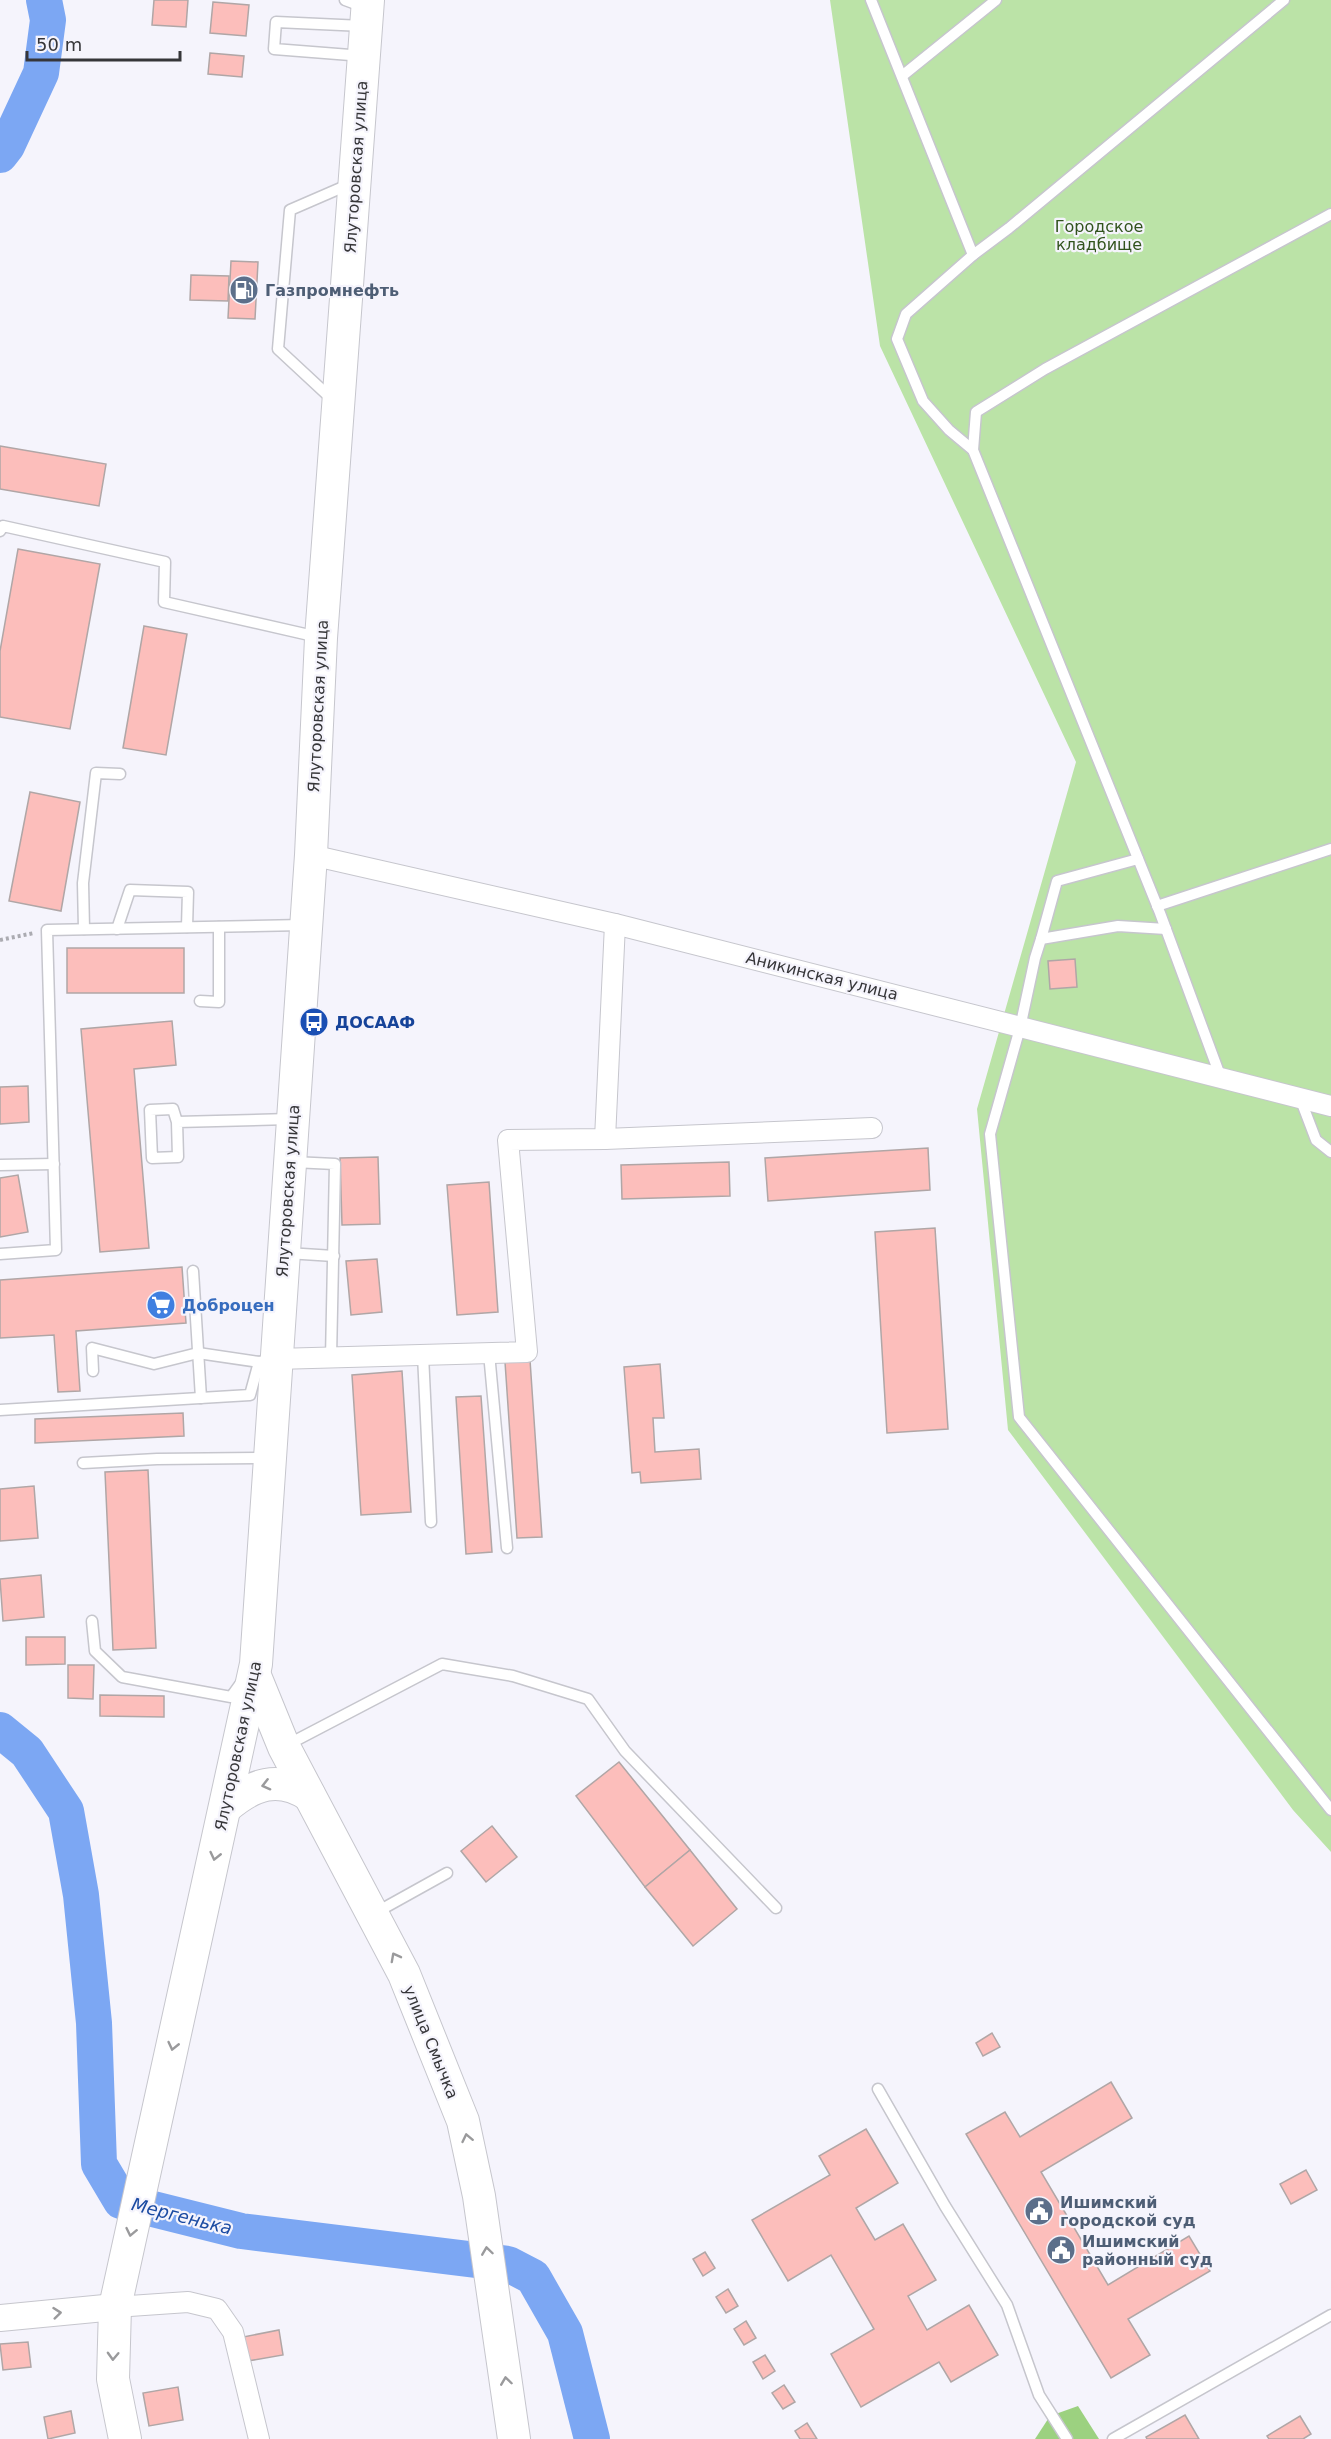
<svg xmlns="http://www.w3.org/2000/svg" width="1331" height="2439" viewBox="0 0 1331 2439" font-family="'DejaVu Sans',sans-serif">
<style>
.green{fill:#bbe3a7}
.forest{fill:#9cd180}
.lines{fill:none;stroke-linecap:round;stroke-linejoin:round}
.river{stroke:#7ca7f3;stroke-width:36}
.building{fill:#fcbebb;stroke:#b0a6a6;stroke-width:1.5}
.service-casing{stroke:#c6c6cd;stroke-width:13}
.minor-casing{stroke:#c6c6cd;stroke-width:22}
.tertiary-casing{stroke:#c6c6cd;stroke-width:28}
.primary-casing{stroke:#c6c6cd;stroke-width:34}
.path{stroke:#ababb1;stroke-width:4;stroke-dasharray:3 3;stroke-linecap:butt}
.service{stroke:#fff;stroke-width:10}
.minor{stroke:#fff;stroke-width:20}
.tertiary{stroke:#fff;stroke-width:26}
.primary{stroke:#fff;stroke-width:32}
.oneway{stroke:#9a9a9c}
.labels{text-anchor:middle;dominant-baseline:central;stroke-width:4.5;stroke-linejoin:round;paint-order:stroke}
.street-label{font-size:16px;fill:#363639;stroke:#f5f4fc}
.park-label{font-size:16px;fill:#31531d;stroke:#f5f4fc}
.service-label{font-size:16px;font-weight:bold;fill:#4e5e75;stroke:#f5f4fc;text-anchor:start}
.transit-label{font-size:16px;font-weight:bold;fill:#164399;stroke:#f5f4fc;text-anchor:start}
.shop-label{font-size:16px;font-weight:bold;fill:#366cbe;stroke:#f5f4fc;text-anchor:start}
.water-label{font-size:18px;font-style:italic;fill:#1b4ba2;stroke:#f5f4fc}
</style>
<rect width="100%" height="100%" fill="#f5f4fc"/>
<polygon class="green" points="830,0 1331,0 1331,1852 1293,1810 1008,1430 977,1109 1076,762 880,346"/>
<polygon class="forest" points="1078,2406 1099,2439 1035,2439 1050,2416"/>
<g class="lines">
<g class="river">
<polyline points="0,155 7,146 41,73 48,20 44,0"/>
<polyline points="0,1730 27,1752 66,1811 81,1895 94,2023 99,2164 121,2201 241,2231 508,2264 533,2277 565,2333 592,2439"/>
</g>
</g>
<g class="building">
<polygon points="154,0 188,0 186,27 152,25"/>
<polygon points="213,2 249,5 246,36 210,33"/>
<polygon points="210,53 244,56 242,77 208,74"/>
<polygon points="231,261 258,262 255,319 228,318"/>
<polygon points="191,275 229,276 228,301 190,300"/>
<polygon points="0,446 106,464 99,506 0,489"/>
<polygon points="18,549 100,564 70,729 0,717 0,651"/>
<polygon points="144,626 187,634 166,755 123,748"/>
<polygon points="30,792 80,802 61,911 9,901"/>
<rect x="67" y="948" width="117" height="45"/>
<polygon points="1075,959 1077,987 1050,989 1048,961"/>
<polygon points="172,1021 176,1065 134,1069 149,1248 100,1252 81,1029"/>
<polygon points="28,1086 29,1122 0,1124 0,1087"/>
<polygon points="928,1148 930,1190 768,1201 765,1158"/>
<polygon points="378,1157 380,1224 342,1225 340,1158"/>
<polygon points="729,1162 730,1196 622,1199 621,1165"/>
<polygon points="18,1175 28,1232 0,1237 0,1178"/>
<polygon points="489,1182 498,1312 457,1315 447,1185"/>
<polygon points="935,1228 948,1429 887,1433 875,1232"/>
<polygon points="377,1259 382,1312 351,1315 346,1261"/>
<polygon points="182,1267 186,1323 76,1331 80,1391 58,1392 54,1335 0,1338 0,1280"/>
<polygon points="530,1360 542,1537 517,1538 505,1362"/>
<polygon points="660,1364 664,1418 653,1418 655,1452 699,1449 701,1479 641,1483 640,1472 632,1473 624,1367"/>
<polygon points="402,1371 411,1512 361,1515 352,1375"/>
<polygon points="481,1396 492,1552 466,1554 456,1397"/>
<polygon points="183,1413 184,1436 35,1443 35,1419"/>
<polygon points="148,1470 156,1648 113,1650 105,1472"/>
<polygon points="34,1486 38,1538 0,1541 0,1489"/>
<polygon points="41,1575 44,1617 3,1621 0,1579"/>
<polygon points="26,1637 65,1637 65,1664 26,1665"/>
<polygon points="68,1665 94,1665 93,1699 68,1698"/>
<polygon points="100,1695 164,1696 164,1717 100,1716"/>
<polygon points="619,1762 690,1850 645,1887 576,1796"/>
<polygon points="492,1826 517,1857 486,1882 461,1851"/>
<polygon points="690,1850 737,1909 693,1946 645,1887"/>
<polygon points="992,2033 1000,2047 983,2056 976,2043"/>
<polygon points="1111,2082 1132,2118 1041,2172 1108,2285 1189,2236 1210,2271 1128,2319 1150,2355 1111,2378 966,2134 1005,2112 1020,2137"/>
<polygon points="866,2129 898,2183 856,2208 875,2240 903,2224 936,2280 908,2296 927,2330 969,2305 998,2355 951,2382 939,2362 861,2407 831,2354 874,2329 831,2255 788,2281 752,2220 830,2175 819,2156"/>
<polygon points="1306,2170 1317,2190 1291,2204 1280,2184"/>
<polygon points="705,2252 715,2268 703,2276 693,2259"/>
<polygon points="728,2289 738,2306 726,2313 716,2297"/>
<polygon points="746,2321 756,2338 744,2345 734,2329"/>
<polygon points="279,2330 283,2355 248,2361 243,2337"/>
<polygon points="28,2342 31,2367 3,2370 0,2344"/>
<polygon points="765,2355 775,2371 763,2379 753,2362"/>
<polygon points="784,2385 795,2402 783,2409 772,2393"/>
<polygon points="178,2387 183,2420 149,2426 143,2393"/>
<polygon points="71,2411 75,2433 48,2439 44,2417"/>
<polygon points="1185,2415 1199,2439 1147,2439 1146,2437"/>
<polygon points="1300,2416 1311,2434 1303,2439 1269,2439 1267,2436"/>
<polygon points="807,2423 817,2439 800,2439 795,2431"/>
</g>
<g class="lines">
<g class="service-casing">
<g id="service">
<polyline points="345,0 364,7"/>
<polyline points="871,0 973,255 906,314 897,339 923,401 949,430 973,450 1160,913 1221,1078"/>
<polyline points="363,26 276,22 274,49 363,56"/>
<polyline points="902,76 996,0"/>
<polyline points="973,255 1009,228 1284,0"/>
<polyline points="334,401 278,349 290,210 350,184"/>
<polyline points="973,450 976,412 1045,369 1331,214"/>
<polyline points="0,531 3,526 165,562 164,602 318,637"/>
<polyline points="1157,906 1331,849"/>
<polyline points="84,929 83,883 96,773 120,774"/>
<polyline points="117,929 130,890 188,892 187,927"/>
<polyline points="1166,929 1118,926 1041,939 1035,958 1020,1028 990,1134 1019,1417 1331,1810"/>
<polyline points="1041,939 1057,881 1138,859"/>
<polyline points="200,1001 219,1002 219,927"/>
<polyline points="1300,1098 1316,1140 1331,1152"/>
<polyline points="177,1122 178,1157 152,1158 150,1110 173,1109 177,1122 289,1119"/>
<polyline points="293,1162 335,1164 331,1358"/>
<polyline points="0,1165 54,1164"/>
<polyline points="287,1253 334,1256"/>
<polyline points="0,1254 56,1250 47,930 303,925"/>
<polyline points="193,1271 201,1398"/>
<polyline points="489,1353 507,1548"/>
<polyline points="423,1355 431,1522"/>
<polyline points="93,1371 92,1348 154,1364 198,1353 259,1362"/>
<polyline points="0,1410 250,1395 259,1362 272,1360"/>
<polyline points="83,1463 157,1459 267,1458"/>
<polyline points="92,1621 95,1651 122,1677 231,1697 241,1683"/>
<polyline points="287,1745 442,1664 513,1676 588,1699 625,1751 776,1908"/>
<polyline points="375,1913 447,1873"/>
<polyline points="878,2089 945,2206 1007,2305 1039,2395 1067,2439"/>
<polyline points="1113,2439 1331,2315"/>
</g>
</g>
<g class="minor-casing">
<g id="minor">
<polyline points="311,855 615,924 1331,1106"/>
<polyline points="605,1139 872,1128"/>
<polyline points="276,1359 527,1352 508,1140 605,1139 615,924"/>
<polyline points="115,2307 188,2302 217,2309 233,2332 259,2439"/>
</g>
</g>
<g class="tertiary-casing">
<polyline id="tertiary" points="0,2318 115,2307"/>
</g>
<g class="primary-casing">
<g id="primary">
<polyline points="255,1676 284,1747 404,1974 463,2121 479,2196 514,2439"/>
<path d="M226 1807C253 1784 278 1775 309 1795"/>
<polyline points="125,2439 113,2379 115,2307 256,1664 311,855 321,638 368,0"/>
</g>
</g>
<polyline class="path" points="0,940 34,933"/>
<use href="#service" class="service"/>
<use href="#minor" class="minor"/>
<use href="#tertiary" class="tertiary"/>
<use href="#primary" class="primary"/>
</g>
<defs><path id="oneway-chevron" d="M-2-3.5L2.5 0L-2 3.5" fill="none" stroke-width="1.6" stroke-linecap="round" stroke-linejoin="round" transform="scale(1.5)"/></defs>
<g class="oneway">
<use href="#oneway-chevron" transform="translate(266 1785) rotate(166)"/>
<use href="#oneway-chevron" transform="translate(215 1856) rotate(103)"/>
<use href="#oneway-chevron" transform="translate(395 1957) rotate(-118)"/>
<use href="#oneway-chevron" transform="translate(173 2046) rotate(103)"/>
<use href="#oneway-chevron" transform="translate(467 2138) rotate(-102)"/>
<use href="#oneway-chevron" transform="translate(131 2232) rotate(102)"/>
<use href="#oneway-chevron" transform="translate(487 2251) rotate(-98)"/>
<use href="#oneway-chevron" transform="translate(57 2313) rotate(-6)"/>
<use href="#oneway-chevron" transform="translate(113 2356) rotate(92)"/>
<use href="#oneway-chevron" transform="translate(506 2381) rotate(-98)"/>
</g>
<defs>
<g id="fuel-disc" transform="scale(1.5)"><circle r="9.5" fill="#5c6f8a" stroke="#f5f4fc"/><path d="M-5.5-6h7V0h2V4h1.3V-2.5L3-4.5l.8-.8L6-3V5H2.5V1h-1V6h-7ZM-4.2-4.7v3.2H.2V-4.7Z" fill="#fff"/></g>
<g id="bus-disc" transform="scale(1.5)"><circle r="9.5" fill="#1a4fb4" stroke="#f5f4fc"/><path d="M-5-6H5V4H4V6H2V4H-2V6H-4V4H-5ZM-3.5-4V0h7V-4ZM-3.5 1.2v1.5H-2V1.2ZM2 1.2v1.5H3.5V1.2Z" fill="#fff"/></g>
<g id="supermarket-disc" transform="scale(1.5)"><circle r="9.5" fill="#3f7fe0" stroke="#f5f4fc"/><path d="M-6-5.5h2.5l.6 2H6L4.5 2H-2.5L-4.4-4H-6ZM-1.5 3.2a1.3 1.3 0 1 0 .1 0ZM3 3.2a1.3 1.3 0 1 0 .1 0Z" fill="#fff"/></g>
<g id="civic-disc" transform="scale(1.5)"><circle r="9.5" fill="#5c6f8a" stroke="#f5f4fc"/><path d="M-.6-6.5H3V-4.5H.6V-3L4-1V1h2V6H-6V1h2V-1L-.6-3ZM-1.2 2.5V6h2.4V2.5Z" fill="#fff"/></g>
</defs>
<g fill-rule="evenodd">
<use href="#fuel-disc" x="244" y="290"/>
<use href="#bus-disc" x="314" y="1022"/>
<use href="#supermarket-disc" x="161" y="1305"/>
<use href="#civic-disc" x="1039" y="2211"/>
<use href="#civic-disc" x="1061" y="2250"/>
</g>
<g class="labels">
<g class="street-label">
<text transform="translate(356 167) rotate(-86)">Ялуторовская улица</text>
<text transform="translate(318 706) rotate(-87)">Ялуторовская улица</text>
<text transform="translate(822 976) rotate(14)">Аникинская улица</text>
<text transform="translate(288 1191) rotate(-86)">Ялуторовская улица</text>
<text transform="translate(238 1746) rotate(-78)">Ялуторовская улица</text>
<text transform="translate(431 2042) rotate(68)">улица Смычка</text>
</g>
<g class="park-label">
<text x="1099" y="226">Городское<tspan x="1099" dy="18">кладбище</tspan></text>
</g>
<g class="service-label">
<text x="265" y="290">Газпромнефть</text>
<text x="1060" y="2202">Ишимский<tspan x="1060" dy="18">городской суд</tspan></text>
<text x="1082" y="2241">Ишимский<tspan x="1082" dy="18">районный суд</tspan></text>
</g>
<g class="transit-label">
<text x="335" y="1022">ДОСААФ</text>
</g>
<g class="shop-label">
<text x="182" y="1305">Доброцен</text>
</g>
<g class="water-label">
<text transform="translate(182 2216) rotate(14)">Мергенька</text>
</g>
</g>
<path d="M27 51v9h153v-9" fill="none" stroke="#363639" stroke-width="3"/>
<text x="36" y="51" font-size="18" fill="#363639" stroke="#f5f4fc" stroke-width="4.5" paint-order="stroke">50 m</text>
</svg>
